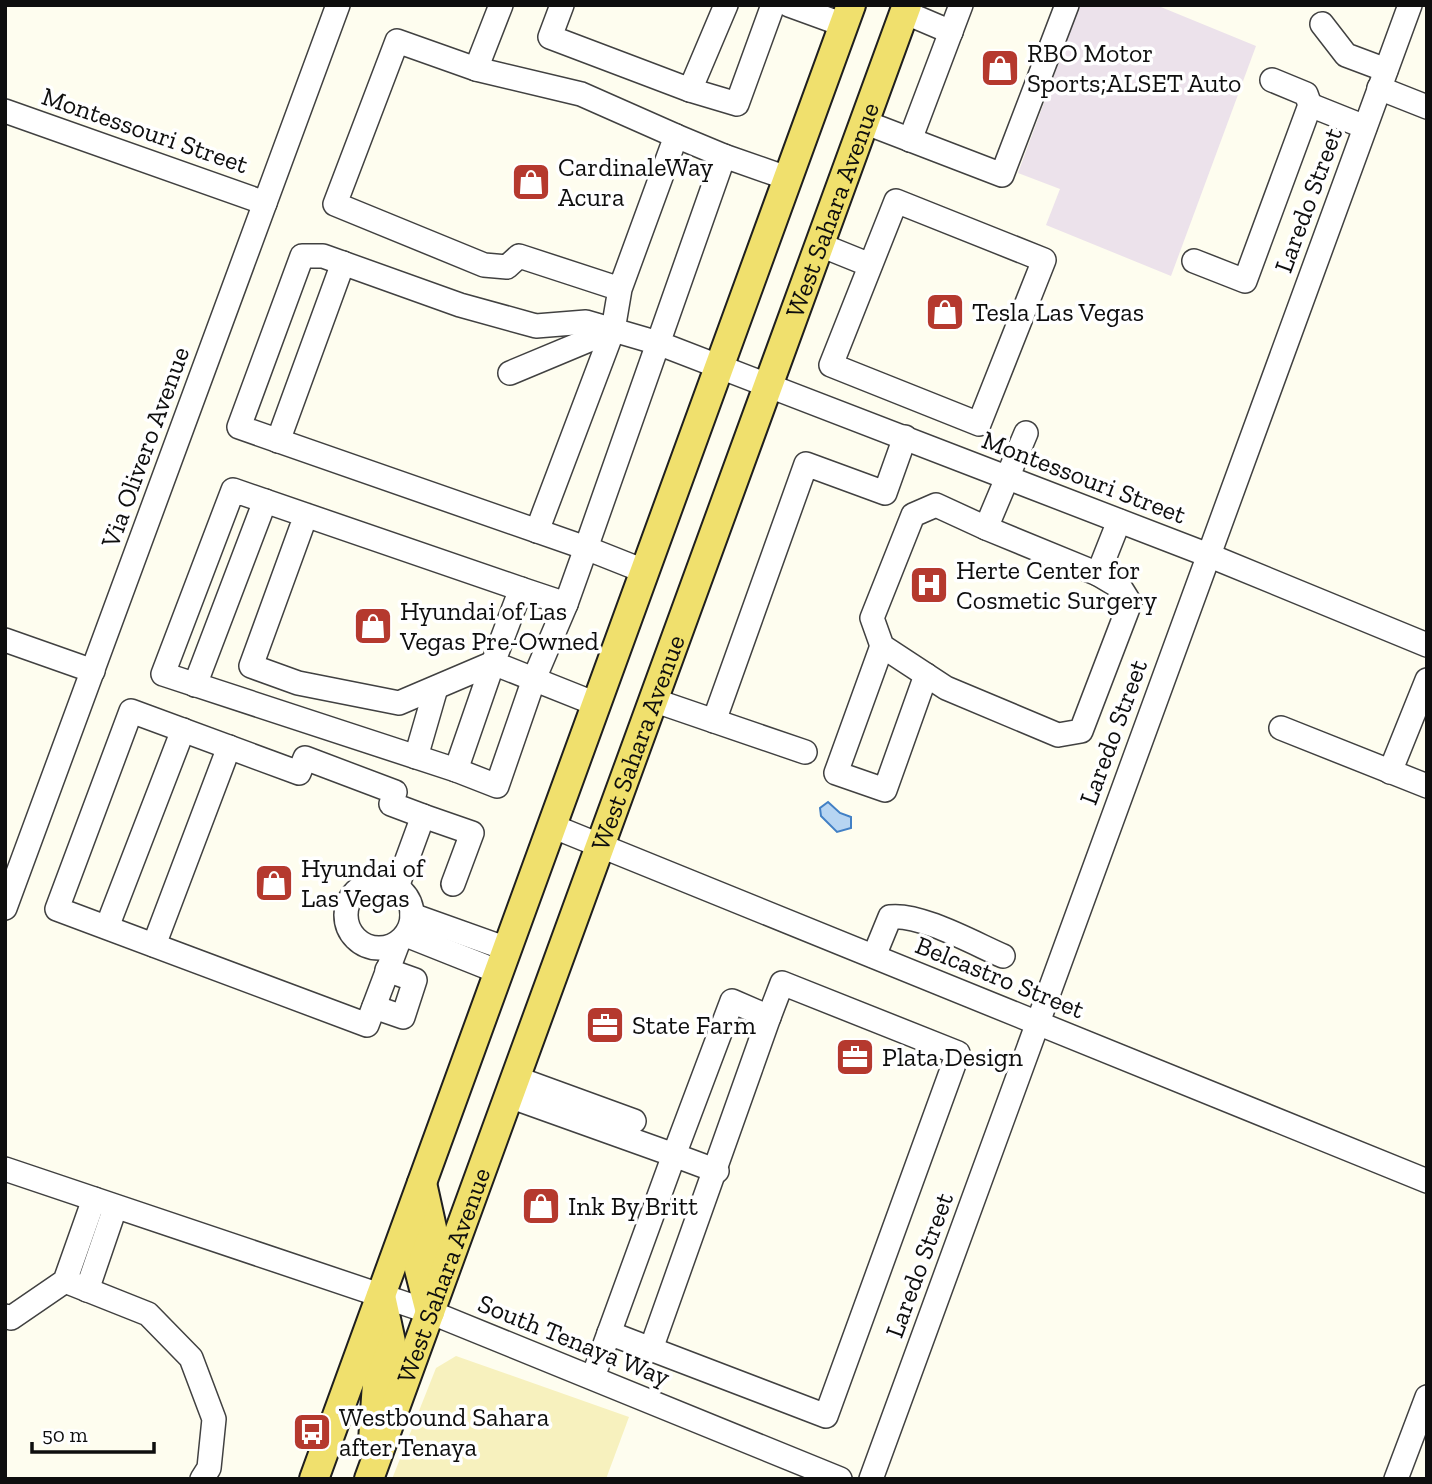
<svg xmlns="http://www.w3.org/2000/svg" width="1432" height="1484" viewBox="0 0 1432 1484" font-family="'Zilla Slab',serif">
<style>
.industrial{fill:#ece2eb}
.sand{fill:#f7f1be}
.water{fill:#b7d5f2;stroke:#4280c5;stroke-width:2}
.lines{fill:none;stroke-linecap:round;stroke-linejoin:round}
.minor-casing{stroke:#414141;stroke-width:26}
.major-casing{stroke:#1f1f1f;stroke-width:32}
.minor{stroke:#fff;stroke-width:23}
.major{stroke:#f0e06d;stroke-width:28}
.labels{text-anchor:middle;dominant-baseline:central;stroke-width:7;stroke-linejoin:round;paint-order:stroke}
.poi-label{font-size:26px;fill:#0e0e0e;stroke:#fff;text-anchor:start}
.street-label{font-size:26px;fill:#0e0e0e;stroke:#fff}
</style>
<rect width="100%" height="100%" fill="#fefdef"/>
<polygon class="industrial" points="1080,5 1156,5 1256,46 1171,276 1046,225 1060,189 1018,173"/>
<polygon class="sand" points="456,1356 629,1417 606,1479 392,1479 436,1368"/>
<polygon class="water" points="828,802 840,813 851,817 851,828 837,832 821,816 820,808"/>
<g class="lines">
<g class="minor-casing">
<g id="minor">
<polyline points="562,5 550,37 690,90 726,5"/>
<polyline points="789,5 844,25"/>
<polyline points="904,12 951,32"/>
<polyline points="1322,24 1346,55 1386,70"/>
<polyline points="476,69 501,5"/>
<polyline points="1379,88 1427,107"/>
<polyline points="690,90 737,104 773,5"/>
<polyline points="1310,105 1365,127"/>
<polyline points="5,111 265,203"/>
<polyline points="864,122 1002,175 1067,5"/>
<polyline points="676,136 724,156"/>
<polyline points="910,140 961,5"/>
<polyline points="787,178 724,156 586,548 239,427 302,256 323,256 460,305 536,326 586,322 658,343 1208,555 1427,645"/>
<polygon points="896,201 1044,260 979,424 831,365"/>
<polyline points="818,244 870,265"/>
<polyline points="1194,261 1245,281 1310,105 1306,94 1272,80"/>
<polyline points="510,373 613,330"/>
<polyline points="1026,433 986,528 1098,574 1119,521"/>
<polyline points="278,441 343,263"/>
<polyline points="306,515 251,666 298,683 399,703 493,663 521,589 233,490 163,674 456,770 493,663 596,704"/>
<polyline points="986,528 936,505 913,515 872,618 882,646 946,688 1058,735 1081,731 1130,603 1120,587 1098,574"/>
<polyline points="537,531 613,330 620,289 676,136 581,94 476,69 397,41 335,204 484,265 507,267 519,256 620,289"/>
<polyline points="566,604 586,548 644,571"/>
<polyline points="5,640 93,671"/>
<polyline points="882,646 836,773 885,790 926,675"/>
<polyline points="195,685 265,501"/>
<polyline points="653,700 805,752"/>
<polyline points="714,721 806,464 885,493 905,437"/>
<polyline points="1281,728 1427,786"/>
<polyline points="416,757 436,688"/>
<polyline points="456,770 497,786 534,679 566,604 521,589"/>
<polyline points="1390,772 1427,680"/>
<polyline points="552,826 1427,1181"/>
<circle cx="379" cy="915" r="33"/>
<polyline points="397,887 423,816 472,833 453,884"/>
<polyline points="5,908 338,5"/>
<polyline points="412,915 507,949"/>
<polyline points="107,927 183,730"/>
<polyline points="406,935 499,972"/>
<polyline points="398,943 367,1025 57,909 131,711 299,773 305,758 395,792 391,804 423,816"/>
<polyline points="154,945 229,747"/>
<path d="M874 956 890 917C920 913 975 944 1003 956"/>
<polyline points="374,1007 403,1017 415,980 387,970"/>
<polyline points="516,1078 634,1121"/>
<polyline points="509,1096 674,1155 593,1377"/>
<polyline points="5,1169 430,1312 840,1479"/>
<polyline points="65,1281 148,1314 191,1358 214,1419 209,1468 202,1479"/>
<polyline points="87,1290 115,1208"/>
<polyline points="5,1316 11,1318 65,1281 94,1199"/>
<polyline points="609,1333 826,1416 958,1053 782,983 769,1017 732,1001 674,1155 717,1171"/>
<polyline points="651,1349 769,1017"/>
<polyline points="871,1479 1410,5"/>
<polyline points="1396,1479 1427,1397"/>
</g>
</g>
<g class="major-casing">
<g id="major">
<polyline points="422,1183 432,1228 419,1269 430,1312"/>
<polyline points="373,1441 377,1383 391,1342 381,1296"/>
<polyline points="314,1479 851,5"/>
<path id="s1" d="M369 1479 907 5"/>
</g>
</g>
<use href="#minor" class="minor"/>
<use href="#major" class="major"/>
</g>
<defs>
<g id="shop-square" transform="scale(2.0125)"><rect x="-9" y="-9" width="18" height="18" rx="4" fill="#b5392e" stroke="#fff"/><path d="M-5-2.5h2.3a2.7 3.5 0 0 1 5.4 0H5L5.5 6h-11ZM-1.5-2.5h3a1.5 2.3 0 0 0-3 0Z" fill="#fff"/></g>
<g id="hospital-square" transform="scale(2.0125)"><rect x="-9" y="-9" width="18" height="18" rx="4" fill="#b5392e" stroke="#fff"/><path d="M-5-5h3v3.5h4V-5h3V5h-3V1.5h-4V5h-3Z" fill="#fff"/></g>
<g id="office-square" transform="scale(2.0125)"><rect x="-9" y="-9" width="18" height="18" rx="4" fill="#b5392e" stroke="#fff"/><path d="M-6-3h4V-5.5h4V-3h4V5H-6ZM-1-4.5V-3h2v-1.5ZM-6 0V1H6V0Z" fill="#fff"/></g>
<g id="bus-square" transform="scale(2.0125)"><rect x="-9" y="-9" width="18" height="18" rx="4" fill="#b5392e" stroke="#fff"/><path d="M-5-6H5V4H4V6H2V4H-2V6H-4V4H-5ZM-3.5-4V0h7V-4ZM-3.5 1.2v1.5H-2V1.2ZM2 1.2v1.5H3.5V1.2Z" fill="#fff"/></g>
</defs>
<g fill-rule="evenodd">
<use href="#shop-square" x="1000" y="68"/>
<use href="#shop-square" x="531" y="182"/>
<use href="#shop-square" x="945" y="312"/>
<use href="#hospital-square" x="929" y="585"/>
<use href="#shop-square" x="373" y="626"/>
<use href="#shop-square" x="274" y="883"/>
<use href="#office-square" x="605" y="1025"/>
<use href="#office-square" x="855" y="1057"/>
<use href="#shop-square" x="541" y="1206"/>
<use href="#bus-square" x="312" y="1432"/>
</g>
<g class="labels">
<g class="poi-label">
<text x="1027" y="53">RBO Motor<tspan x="1027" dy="30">Sports;ALSET Auto</tspan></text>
<text x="558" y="167">CardinaleWay<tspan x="558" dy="30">Acura</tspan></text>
<text x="972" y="312">Tesla Las Vegas</text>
<text x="956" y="570">Herte Center for<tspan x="956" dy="30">Cosmetic Surgery</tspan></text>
<text x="400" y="611">Hyundai of Las<tspan x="400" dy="30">Vegas Pre-Owned</tspan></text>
<text x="301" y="868">Hyundai of<tspan x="301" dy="30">Las Vegas</tspan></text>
<text x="632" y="1025">State Farm</text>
<text x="882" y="1057">Plata Design</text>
<text x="568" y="1206">Ink By Britt</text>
<text x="339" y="1417">Westbound Sahara<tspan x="339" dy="30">after Tenaya</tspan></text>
</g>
<g class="street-label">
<text transform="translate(145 130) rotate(19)">Montessouri Street</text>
<text transform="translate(1308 200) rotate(-70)">Laredo Street</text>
<text stroke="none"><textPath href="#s1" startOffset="1351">West Sahara Avenue</textPath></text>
<text transform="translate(145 447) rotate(-70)">Via Olivero Avenue</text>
<text transform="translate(1084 477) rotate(21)">Montessouri Street</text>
<text transform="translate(1113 732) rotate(-70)">Laredo Street</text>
<text stroke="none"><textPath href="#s1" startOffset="784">West Sahara Avenue</textPath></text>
<text transform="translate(1000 977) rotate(22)">Belcastro Street</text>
<text transform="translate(919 1265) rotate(-70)">Laredo Street</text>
<text stroke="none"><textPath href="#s1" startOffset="217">West Sahara Avenue</textPath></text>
<text transform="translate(574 1340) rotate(22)">South Tenaya Way</text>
</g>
</g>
<rect width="1432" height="1484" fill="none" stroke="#0e0e0e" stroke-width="14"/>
<path d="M32 1442v10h122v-10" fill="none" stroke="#0e0e0e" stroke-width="3.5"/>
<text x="42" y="1442" font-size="21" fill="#0e0e0e" stroke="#ffffff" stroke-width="5" paint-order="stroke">50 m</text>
</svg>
